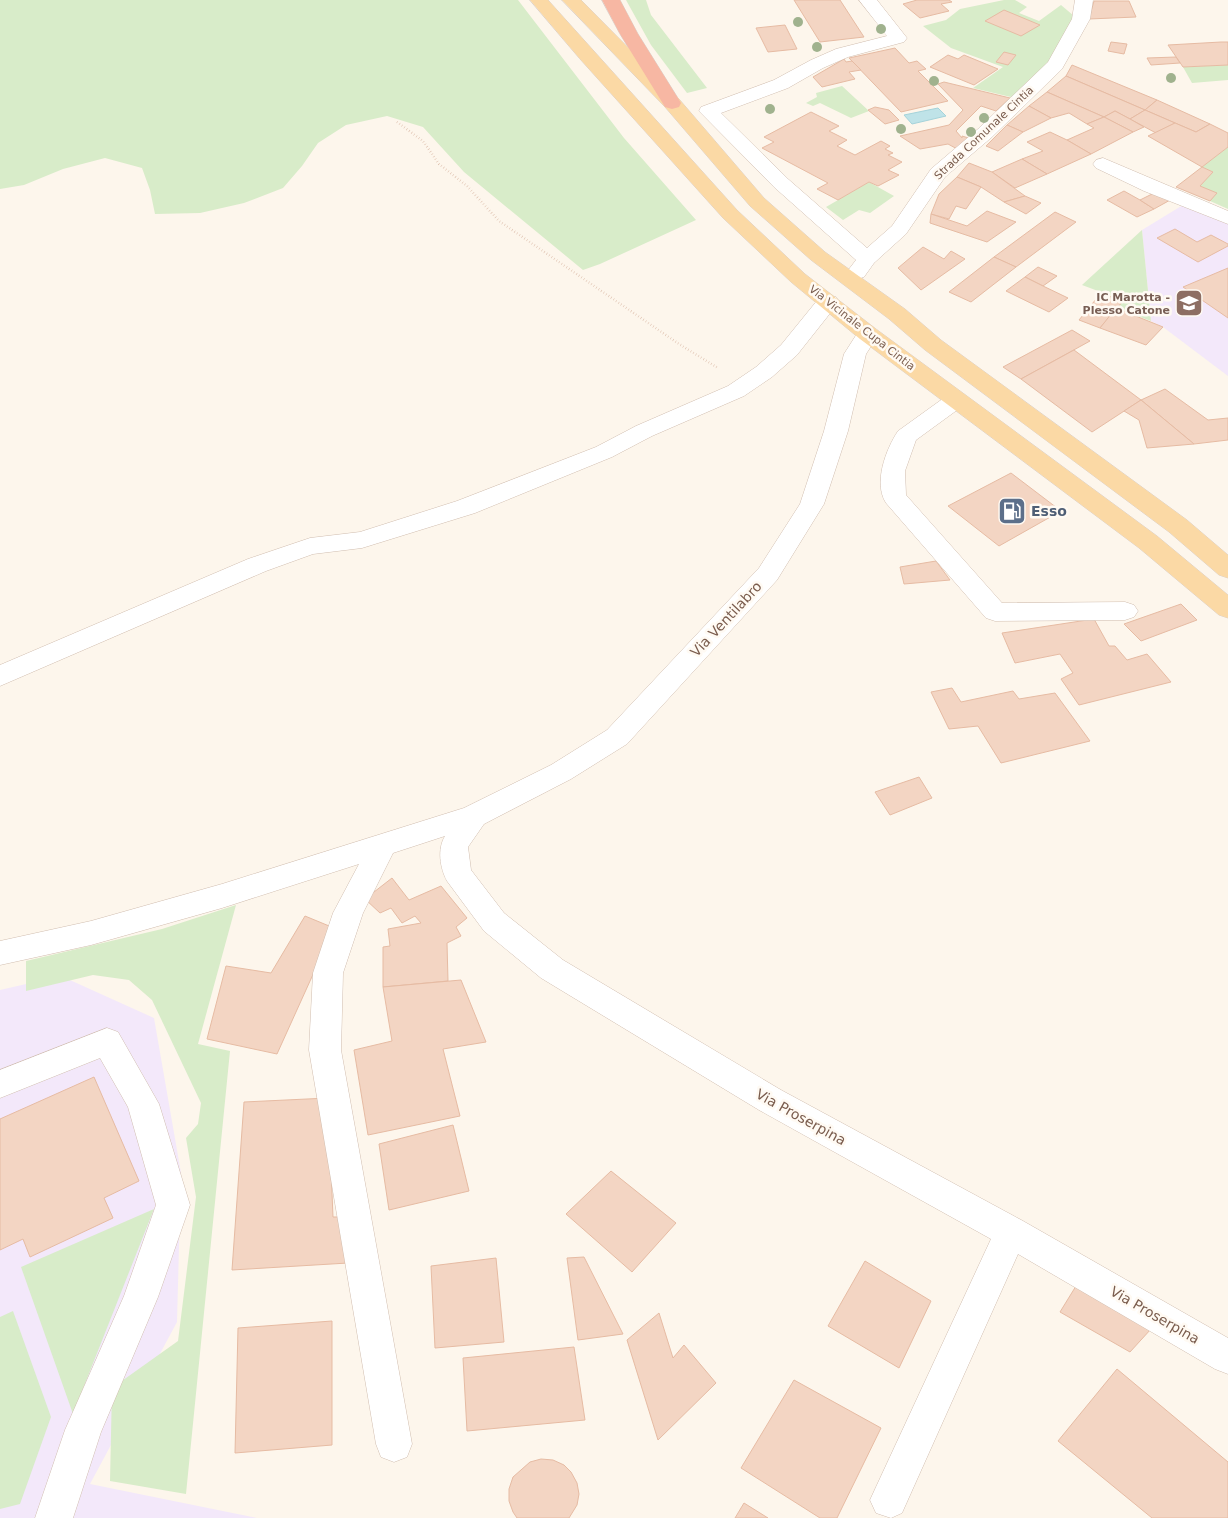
<svg xmlns="http://www.w3.org/2000/svg" width="1228" height="1518" viewBox="0 0 1228 1518" font-family="'DejaVu Sans',sans-serif">
<style>
.education{fill:#f3e8fa}
.green{fill:#d8ecc9}
.water{fill:#bfe3e8;stroke:#a5d3da}
.building{fill:#f3d5c3;stroke:#e6bba3}
.lines{fill:none;stroke-linecap:round;stroke-linejoin:round}
.minor-casing{stroke:#d1beb0;stroke-width:1}
.major-casing{stroke:#dad1cd;stroke-width:1}
.highway-casing{stroke:#dad1cd;stroke-width:1}
.path{stroke:#d9b8a5;stroke-width:2.5;stroke-dasharray:0.5 2.5;stroke-linecap:butt}
.minor{fill:#fff;fill-rule:evenodd}
.major{fill:#fbd9a5;fill-rule:evenodd}
.highway{fill:#f7b7a3;fill-rule:evenodd}
.tree{fill:#a0b28e}
.labels{text-anchor:middle;dominant-baseline:central;stroke-width:5;stroke-linejoin:round;paint-order:stroke}
.far-street-label{font-size:11px;fill:#7a5c4d;stroke:#fffaf3}
.far-education-label{font-size:11px;font-weight:bold;fill:#785e54;stroke:#fffaf3;text-anchor:end}
.service-label{font-size:14px;font-weight:bold;fill:#4e5e75;stroke:#fffaf3;text-anchor:start}
.street-label{font-size:14px;fill:#7a5c4d;stroke:#fffaf3}
</style>
<rect width="100%" height="100%" fill="#fdf6ec"/>
<g class="education">
<polygon points="1183,205 1228,223 1228,376 1163,327 1151,321 1142,230"/>
<polygon points="61,976 154,1018 181,1173 177,1322 90,1484 257,1518 0,1518 0,990"/>
</g>
<g class="green">
<polygon points="0,0 518,0 624,138 696,220 600,264 583,270 464,172 423,127 387,116 346,125 318,143 302,166 283,188 244,203 200,213 155,214 150,190 142,168 105,158 63,169 24,185 0,189"/>
<polygon points="626,0 646,0 651,15 707,88 687,93 651,45"/>
<polygon points="1004,0 1015,0 1027,7 1019,13 1039,21 1061,5 1074,16 1060,48 1035,79 1015,98 973,88 1003,67 951,48 923,26 946,20 960,9"/>
<polygon points="1228,65 1228,80 1192,83 1183,67"/>
<polygon points="842,86 869,111 851,118 820,103 813,106 806,103 817,97 816,93"/>
<polygon points="1228,147 1228,209 1210,201 1216,193 1200,186 1213,172 1202,167"/>
<polygon points="869,182 894,196 870,213 859,210 843,220 826,207"/>
<polygon points="1142,230 1151,321 1116,308 1122,300 1082,285"/>
<polygon points="236,905 198,1044 230,1051 186,1494 110,1481 112,1388 178,1341 196,1197 186,1138 198,1124 201,1103 152,1000 129,980 93,975 26,991 26,961 162,929"/>
<polygon points="154,1209 73,1414 21,1267"/>
<polygon points="13,1311 51,1417 20,1504 0,1509 0,1317"/>
</g>
<polygon class="water" points="938,108 946,116 912,124 904,115"/>
<g class="building">
<polygon points="794,0 840,0 864,37 820,42"/>
<polygon points="917,0 949,0 952,2 941,4 949,11 920,18 903,4"/>
<polygon points="1094,1 1129,1 1136,17 1089,19"/>
<polygon points="1004,10 1040,25 1021,36 985,21"/>
<polygon points="785,25 797,49 768,52 756,28"/>
<polygon points="1111,42 1127,44 1124,54 1108,51"/>
<polygon points="1221,42 1228,42 1228,65 1183,67 1168,45"/>
<polygon points="895,48 909,63 917,61 926,69 918,71 948,101 901,112 849,58"/>
<polygon points="1004,52 1016,55 1008,65 996,62"/>
<polygon points="948,55 958,59 964,55 998,69 974,85 930,67"/>
<polygon points="1176,57 1180,63 1151,65 1147,58"/>
<polygon points="844,59 846,62 852,61 861,70 849,72 855,79 822,87 813,77"/>
<polygon points="1072,65 1157,100 1145,110 1066,76"/>
<polygon points="1066,76 1145,110 1130,119 1115,111 1104,117 1047,92"/>
<polygon points="944,82 1010,98 996,111 981,106 956,131 962,138 962,136 972,139 959,150 948,144 920,149 900,136 949,125 963,110 938,84"/>
<polygon points="1047,92 1104,117 1087,124 1069,113 1051,118 1029,106"/>
<polygon points="1157,100 1210,124 1196,132 1145,110"/>
<polygon points="1029,106 1051,118 1023,132 1007,125"/>
<polygon points="875,107 889,110 899,120 885,124 868,110"/>
<polygon points="1145,110 1175,123 1156,133 1130,119"/>
<polygon points="1115,111 1130,119 1144,127 1133,132 1104,117"/>
<polygon points="811,112 839,126 829,131 847,140 837,146 855,155 881,141 890,146 885,149 893,153 888,155 902,162 888,170 899,175 878,186 869,182 838,200 817,189 828,183 762,148 774,142 764,137"/>
<polygon points="1104,117 1133,132 1091,154 1067,140 1094,128 1087,124"/>
<polygon points="1175,123 1196,132 1210,124 1228,133 1228,147 1202,167 1148,136"/>
<polygon points="1007,125 1023,132 998,151 986,146"/>
<polygon points="1050,132 1067,140 1091,154 1047,174 1022,159 1043,151 1027,142"/>
<polygon points="1022,159 1047,174 1015,188 992,172"/>
<polygon points="969,163 992,172 1025,196 1004,202 981,187 957,177"/>
<polygon points="1202,167 1213,172 1200,186 1217,193 1210,201 1176,187"/>
<polygon points="957,177 981,187 966,209 956,206 949,219 931,214 939,194"/>
<polygon points="1124,191 1140,200 1154,209 1137,217 1107,200"/>
<polygon points="1158,191 1172,199 1154,209 1140,200"/>
<polygon points="1025,196 1041,203 1026,214 1004,202"/>
<polygon points="987,211 1016,222 987,242 930,223 931,214 967,226"/>
<polygon points="1055,212 1076,222 1016,267 994,257"/>
<polygon points="1175,229 1197,242 1211,235 1228,244 1228,246 1198,262 1157,238"/>
<polygon points="923,247 944,259 951,251 965,259 921,290 898,268"/>
<polygon points="994,257 1016,267 971,302 949,292"/>
<polygon points="1038,267 1057,276 1043,286 1025,277"/>
<polygon points="1228,268 1228,318 1183,287"/>
<polygon points="1025,277 1043,286 1068,298 1049,312 1006,291"/>
<polygon points="1101,293 1123,301 1100,328 1079,320"/>
<polygon points="1116,308 1163,327 1146,345 1100,328"/>
<polygon points="1072,330 1090,341 1021,379 1003,367"/>
<polygon points="1074,350 1141,400 1092,432 1021,379"/>
<polygon points="1165,389 1208,420 1228,418 1228,440 1194,444 1141,400"/>
<polygon points="1141,400 1194,444 1147,448 1139,420 1124,411"/>
<polygon points="1011,473 1061,511 999,546 948,506"/>
<polygon points="936,561 950,580 904,584 900,567"/>
<polygon points="1181,604 1197,620 1141,641 1124,624"/>
<polygon points="1094,619 1109,646 1115,646 1127,660 1147,654 1171,682 1079,705 1061,679 1073,673 1060,654 1015,663 1002,633"/>
<polygon points="952,688 961,702 1013,691 1019,699 1055,693 1090,741 1001,763 978,726 949,729 931,692"/>
<polygon points="919,777 932,798 890,815 875,792"/>
<polygon points="392,878 409,900 441,886 467,918 456,927 461,936 447,943 448,981 383,987 383,947 390,946 388,929 421,923 415,916 402,923 391,908 380,913 365,899"/>
<polygon points="305,916 334,928 277,1054 207,1039 226,966 271,973"/>
<polygon points="461,980 486,1042 443,1049 460,1116 368,1135 354,1050 392,1041 383,987"/>
<polygon points="94,1077 139,1181 104,1198 113,1218 30,1257 23,1239 0,1250 0,1119"/>
<polygon points="328,1098 333,1217 346,1217 348,1263 232,1270 244,1102"/>
<polygon points="453,1125 469,1191 389,1210 379,1144"/>
<polygon points="611,1171 676,1223 632,1272 566,1214"/>
<polygon points="584,1257 623,1334 578,1340 567,1258"/>
<polygon points="496,1258 504,1342 435,1348 431,1266"/>
<polygon points="865,1261 931,1301 899,1368 828,1326"/>
<polygon points="1076,1286 1151,1329 1130,1352 1060,1312"/>
<polygon points="659,1313 673,1358 684,1345 716,1383 658,1440 627,1340"/>
<polygon points="332,1321 332,1445 235,1453 238,1328"/>
<polygon points="574,1347 585,1420 467,1431 463,1358"/>
<polygon points="1117,1369 1228,1462 1228,1518 1152,1518 1058,1441"/>
<polygon points="794,1380 881,1428 837,1518 820,1518 741,1468"/>
<polygon points="541,1459 553,1460 564,1465 571,1472 577,1483 579,1494 577,1505 569,1518 517,1518 513,1512 509,1501 509,1489 513,1477 530,1462"/>
<polygon points="744,1503 768,1518 735,1518"/>
</g>
<g class="lines">
<g class="minor-casing">
<g id="minor">
<polygon points="859,0 877,0 907,38 904,42 848,57 823,68 788,88 721,113 788,179 867,248 892,226 931,169 978,129 1048,62 1072,19 1075,0 1093,0 1090,19 1062,69 992,137 945,177 906,234 874,263 864,277 857,279 850,277 846,273 856,260 774,187 699,111 701,107 774,80 811,60 836,49 887,36"/>
<polygon points="1103,158 1228,211 1228,224 1144,191 1096,168 1093,164 1096,160"/>
<polygon points="828,296 836,297 839,302 797,355 772,377 744,396 652,436 612,457 475,513 362,548 313,554 266,571 0,686 0,665 248,559 310,538 360,532 457,501 596,447 636,426 728,386 756,367 781,345 820,297"/>
<path d="M868 327 876 329 879 334 866 354 848 431 824 504 777 580 627 744 571 779 484 824 468 847 471 870 504 913 563 960 781 1090 1023 1221 1228 1338V1374L1215 1369 1018 1254 902 1513 891 1518 876 1513 870 1500 876 1487 991 1239 759 1110 541 978 484 931 447 881C440 868 437 849 445 836L393 853 363 913 343 973 341 1050 412 1444 407 1457 394 1462 381 1457 376 1444 309 1050 313 973 333 913 359 864 222 908 91 945 0 965V941L91 921 222 884 464 808 551 765 607 730 759 568 800 504 824 431 844 354 860 329Z"/>
<path d="M956 393 964 395 967 400 964 405 916 440 905 471 906 495 1002 603 1125 602 1134 605 1138 611 1134 617 1125 620 995 621 986 618 886 503C873 483 886 449 898 431L948 395Z"/>
<polygon points="107,1028 118,1032 159,1104 190,1205 158,1297 101,1432 73,1518 35,1518 65,1430 124,1296 156,1205 128,1107 100,1058 0,1098 0,1070"/>
</g>
</g>
<g class="major-casing">
<g id="major">
<polygon points="530,0 548,0 737,210 805,274 876,329 1157,536 1228,595 1228,618 1219,615 1139,548 860,339 791,282 723,218 580,59"/>
<polygon points="562,0 581,0 679,99 764,198 825,252 905,309 941,340 1187,520 1228,555 1228,578 1219,575 1169,532 925,350 889,319 811,260 750,206 665,107"/>
</g>
</g>
<g class="highway-casing">
<polygon id="highway" points="602,0 620,0 638,34 681,103 679,107 672,109 665,107 620,34"/>
</g>
<polyline class="path" points="397,122 423,141 439,164 467,186 499,221 679,344 718,368"/>
<use href="#minor" class="minor"/>
<use href="#major" class="major"/>
<use href="#highway" class="highway"/>
</g>
<g class="tree">
<circle cx="798" cy="22" r="5"/>
<circle cx="881" cy="29" r="5"/>
<circle cx="817" cy="47" r="5"/>
<circle cx="1171" cy="78" r="5"/>
<circle cx="934" cy="81" r="5"/>
<circle cx="770" cy="109" r="5"/>
<circle cx="984" cy="118" r="5"/>
<circle cx="901" cy="129" r="5"/>
<circle cx="971" cy="132" r="5"/>
</g>
<defs>
<g id="school-square" transform="scale(1.4375)"><rect x="-9" y="-9" width="18" height="18" rx="4" fill="#8d6e63" stroke="#fffaf3"/><path d="M0-5L7-2L0 1L-7-2ZM-4 1L0 2.5L4 1V4Q0 6-4 4Z" fill="#fff"/></g>
<g id="fuel-square" transform="scale(1.4375)"><rect x="-9" y="-9" width="18" height="18" rx="4" fill="#5c6f8a" stroke="#fffaf3"/><path d="M-5.5-6h7V0h2V4h1.3V-2.5L3-4.5l.8-.8L6-3V5H2.5V1h-1V6h-7ZM-4.2-4.7v3.2H.2V-4.7Z" fill="#fff"/></g>
</defs>
<g fill-rule="evenodd">
<use href="#school-square" x="1189" y="303"/>
<use href="#fuel-square" x="1012" y="511"/>
</g>
<g class="labels">
<g class="far-street-label">
<text transform="translate(984 133) rotate(-43)">Strada Comunale Cintia</text>
<text transform="translate(862 328) rotate(38)">Via Vicinale Cupa Cintia</text>
</g>
<g class="far-education-label">
<text x="1170" y="297">IC Marotta -<tspan x="1170" dy="13">Plesso Catone</tspan></text>
</g>
<g class="service-label">
<text x="1031" y="511">Esso</text>
</g>
<g class="street-label">
<text transform="translate(726 619) rotate(-47)">Via Ventilabro</text>
<text transform="translate(801 1117) rotate(29)">Via Proserpina</text>
<text transform="translate(1155 1315) rotate(30)">Via Proserpina</text>
</g>
</g>
</svg>
